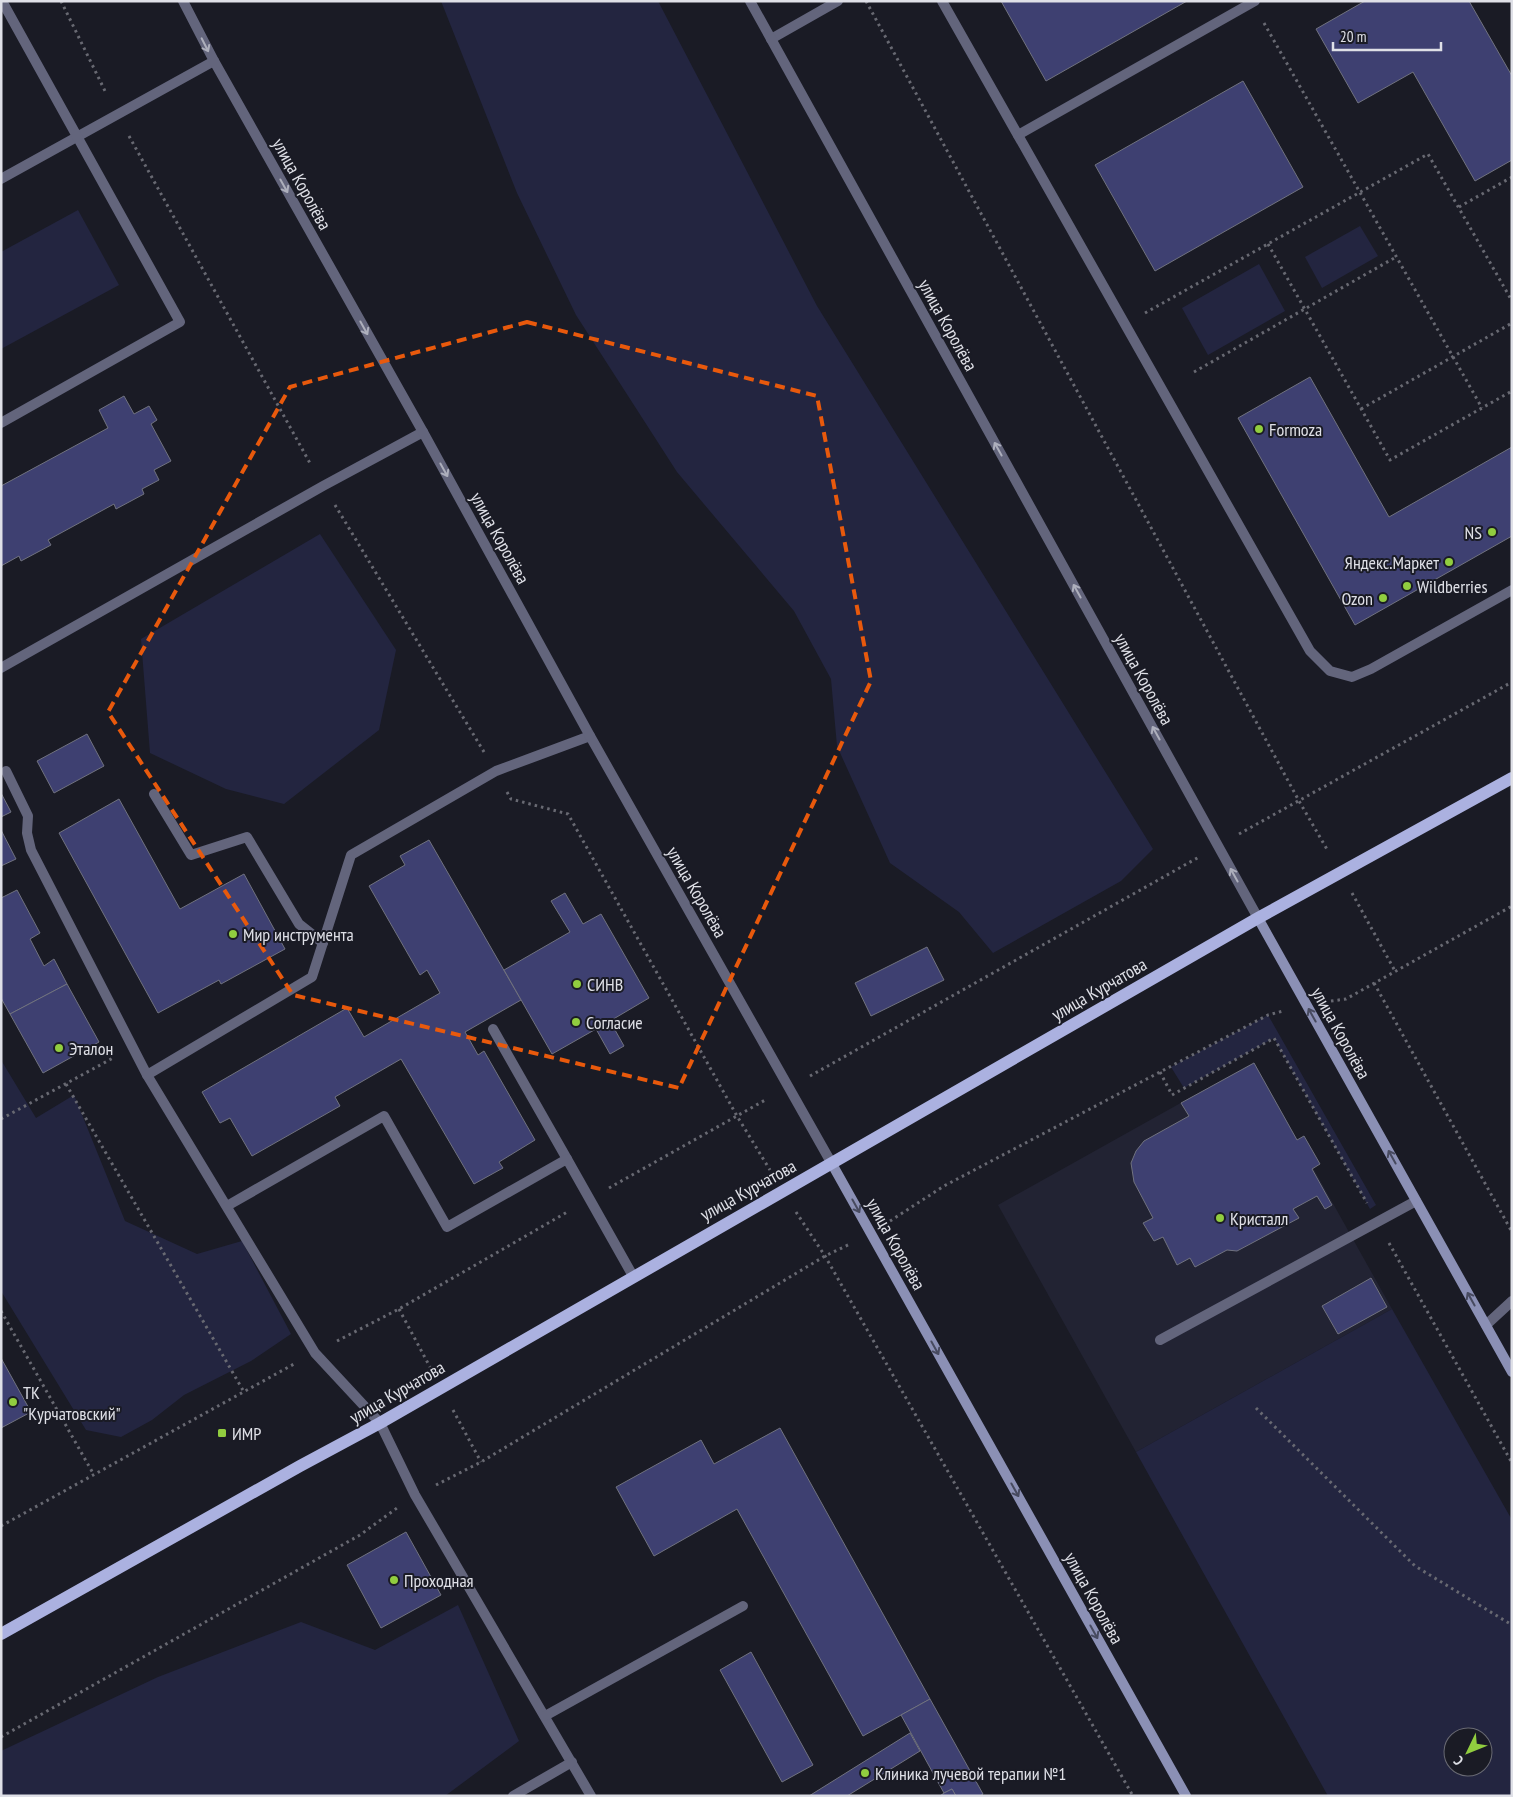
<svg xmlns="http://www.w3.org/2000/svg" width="1513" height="1797" viewBox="0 0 1513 1797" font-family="'PT Sans Narrow',sans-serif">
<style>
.built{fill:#222333}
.green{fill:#232540;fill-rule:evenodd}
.building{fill:#3e4071;stroke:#70727f}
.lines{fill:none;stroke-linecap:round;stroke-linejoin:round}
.path{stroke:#686972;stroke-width:3;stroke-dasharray:2.5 4;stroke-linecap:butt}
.service{stroke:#63657c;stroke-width:10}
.tertiary{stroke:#63657c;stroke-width:10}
.secondary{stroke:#8b90b5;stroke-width:10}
.primary{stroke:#abb1e0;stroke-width:12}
.oneway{stroke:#adafbc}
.oneway2{stroke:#474a5f}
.marked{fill:none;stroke:#e8590c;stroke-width:4;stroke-dasharray:10 6;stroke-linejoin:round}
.poi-dot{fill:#91cd3f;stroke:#1a1b25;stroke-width:2}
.labels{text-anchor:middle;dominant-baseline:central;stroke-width:4;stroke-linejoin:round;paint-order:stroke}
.street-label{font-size:18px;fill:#dfe0e7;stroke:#1a1b25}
.poi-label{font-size:18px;fill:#dfe0e7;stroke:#1a1b25;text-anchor:start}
</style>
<rect width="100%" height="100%" fill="#1a1b25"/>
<polygon class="built" points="1254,1062 1392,1309 1136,1452 998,1205"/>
<g class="green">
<polygon points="441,1 658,1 817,306 1153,849 1121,881 993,953 959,912 890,863 837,746 831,679 794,611 677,472 576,315 517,193"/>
<polygon points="78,210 119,285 1,349 1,252"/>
<polygon points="1360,226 1378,256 1322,288 1305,257"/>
<polygon points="1259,264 1285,311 1208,355 1182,308"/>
<polygon points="320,534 396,650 379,730 284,804 226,789 150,753 141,639"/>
<polygon points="1268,1015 1376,1205 1370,1209 1274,1038 1184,1088 1171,1067"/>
<polygon points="1,1060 36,1118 74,1095 125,1221 197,1254 242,1241 291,1334 251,1361 184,1395 152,1420 121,1437 86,1430 1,1291"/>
<path d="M1392 1309 1512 1520V1796H1328L1136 1452ZM1453 1737H1483V1767H1453Z"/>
<polygon points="458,1605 519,1741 445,1796 1,1796 1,1751 158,1677 301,1622 375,1650"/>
</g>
<g class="building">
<polygon points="1001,1 1187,1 1046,81"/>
<polygon points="1365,1 1469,1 1512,76 1512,160 1475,181 1413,72 1358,103 1316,29"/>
<polygon points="1243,81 1303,187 1155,271 1095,165"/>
<polygon points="1310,377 1389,517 1512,447 1512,536 1355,625 1238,418"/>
<polygon points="124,396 134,414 149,406 157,420 151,424 171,461 154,470 159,480 142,489 144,494 116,509 114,504 48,540 51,545 21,561 19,556 1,566 1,486 108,428 99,410"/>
<polygon points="87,734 104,766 54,793 37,761"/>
<polygon points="1,793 11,812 1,817"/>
<polygon points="119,799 180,909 244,874 285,949 221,984 219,980 158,1013 59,833"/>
<polygon points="1,830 16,859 1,866"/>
<polygon points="429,840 521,1000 465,1032 478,1055 484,1051 535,1140 499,1162 503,1168 474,1184 401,1059 335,1097 340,1106 252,1156 230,1118 220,1123 202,1092 347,1008 364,1037 440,993 427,970 420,975 369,886 405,865 400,856"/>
<polygon points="17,890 40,933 30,939 44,966 54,959 67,984 10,1014 1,998 1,898"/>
<polygon points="565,893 583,924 601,914 649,998 610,1021 624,1046 610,1054 596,1029 552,1054 504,970 570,932 551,901"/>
<polygon points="927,947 944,980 871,1016 855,983"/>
<polygon points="67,984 99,1042 43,1073 10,1014"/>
<polygon points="1254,1063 1297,1140 1304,1136 1320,1164 1312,1169 1332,1205 1325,1209 1317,1196 1293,1209 1299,1218 1237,1251 1227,1250 1195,1267 1190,1258 1177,1265 1163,1237 1154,1241 1143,1223 1153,1218 1134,1182 1131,1163 1136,1151 1144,1141 1189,1116 1181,1103"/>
<polygon points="1371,1278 1387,1307 1338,1334 1322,1306"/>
<polygon points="1,1358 31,1412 1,1428"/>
<polygon points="780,1428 930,1699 863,1736 737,1509 654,1556 616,1487 701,1440 714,1464"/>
<polygon points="406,1532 441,1595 381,1628 347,1565"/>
<polygon points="751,1652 813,1765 782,1782 720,1670"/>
<polygon points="930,1699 983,1794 980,1796 956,1796 952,1789 944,1793 901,1715"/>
<polygon points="910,1733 920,1751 847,1796 809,1796"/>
<polygon points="952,1789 956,1796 940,1796 944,1793"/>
</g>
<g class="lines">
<g class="path">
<polyline points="61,1 106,93"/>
<polyline points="866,1 1299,801 1328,851"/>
<polyline points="1264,23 1482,408"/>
<polyline points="129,136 311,465"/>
<polyline points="1459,207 1512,177"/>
<polyline points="1268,244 1390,460 1512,391"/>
<polyline points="1145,313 1428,154 1512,301"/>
<polyline points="1194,372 1396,257"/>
<polyline points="1361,409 1512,323"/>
<polyline points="335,505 484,752"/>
<polyline points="507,792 511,799 568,814 737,1116 770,1170"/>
<polyline points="1239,834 1512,682"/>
<polyline points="1352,893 1395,971"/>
<polyline points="1374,983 1512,1232"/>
<polyline points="1331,1001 1346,999 1512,906"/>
<polyline points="1160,1072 1172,1095 1274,1038 1367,1203"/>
<polyline points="810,1076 1199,857"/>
<polyline points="66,1084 244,1392"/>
<polyline points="1,1119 113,1058"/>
<polyline points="609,1188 767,1099"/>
<polyline points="796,1212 825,1256 1133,1796"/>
<polyline points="890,1221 944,1186 1268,1015 1283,1011"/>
<polyline points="1389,1243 1512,1463"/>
<polyline points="399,1309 430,1367"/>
<polyline points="1,1311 94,1475"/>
<polyline points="337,1341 399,1309 569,1211"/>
<polyline points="1256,1408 1415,1566 1512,1625"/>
<polyline points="453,1410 481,1462"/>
<polyline points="436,1485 481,1462 825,1256 850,1244"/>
<polyline points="1,1526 294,1364"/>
<polyline points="1,1737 360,1535 397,1508"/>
</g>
<g class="service">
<polyline points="942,1 1310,651 1330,671 1352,677 1371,669 1512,590"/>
<polyline points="771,39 838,1"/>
<polyline points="1018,135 1255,1"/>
<polyline points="1,179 214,61"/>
<polyline points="1,423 180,322 2,1"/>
<polyline points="1,668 323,486 423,432"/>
<polyline points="6,771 28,816 27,833 31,850 147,1075 315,1353 380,1423 415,1495 591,1796"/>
<polyline points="154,794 191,855 247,837 299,924 323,943"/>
<polyline points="493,1029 567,1159"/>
<polyline points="147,1075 312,977 351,855 496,771 590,736"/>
<polyline points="227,1206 384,1116 447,1227 567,1159 633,1276"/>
<polyline points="1486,1325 1512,1301"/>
<polyline points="1160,1340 1416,1201"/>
<polyline points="545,1716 743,1606"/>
<polyline points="513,1796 572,1762"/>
</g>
<g class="tertiary">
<polyline points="183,1 214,61 423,432 590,736 832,1164"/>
<polyline points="750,1 1258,918"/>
</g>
<g class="secondary">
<polyline points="1258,918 1512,1372"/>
<polyline points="832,1164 1186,1796"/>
</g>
<polyline class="primary" points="1,1634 300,1466 380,1423 1258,918 1512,778"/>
</g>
<defs><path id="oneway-shaft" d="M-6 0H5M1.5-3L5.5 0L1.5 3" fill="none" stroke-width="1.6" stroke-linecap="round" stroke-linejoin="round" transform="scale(1.25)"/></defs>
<g class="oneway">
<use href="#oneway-shaft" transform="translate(205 45) rotate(63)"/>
<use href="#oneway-shaft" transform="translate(284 186) rotate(61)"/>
<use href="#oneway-shaft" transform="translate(364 328) rotate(61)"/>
<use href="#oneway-shaft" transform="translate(998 449) rotate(-119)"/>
<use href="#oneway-shaft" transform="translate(444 470) rotate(61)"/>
<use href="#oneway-shaft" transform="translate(1077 591) rotate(-119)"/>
<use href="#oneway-shaft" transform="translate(1156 733) rotate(-119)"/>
<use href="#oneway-shaft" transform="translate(1234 875) rotate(-119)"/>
</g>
<g class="oneway2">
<use href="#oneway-shaft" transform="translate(1312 1015) rotate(-119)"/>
<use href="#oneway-shaft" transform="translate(1392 1157) rotate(-119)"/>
<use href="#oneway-shaft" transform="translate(856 1206) rotate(61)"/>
<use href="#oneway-shaft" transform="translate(1471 1299) rotate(-119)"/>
<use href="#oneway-shaft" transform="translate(935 1348) rotate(61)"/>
<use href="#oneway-shaft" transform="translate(1015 1490) rotate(61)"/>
<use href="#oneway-shaft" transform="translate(1094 1632) rotate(61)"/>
</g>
<path class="marked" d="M527 322 817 396 871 681 679 1088 293 995 108 712 290 387Z"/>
<g class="poi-dot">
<circle cx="1259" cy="429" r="5"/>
<circle cx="1492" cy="532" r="5"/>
<circle cx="1449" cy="562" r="5"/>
<circle cx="1407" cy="586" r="5"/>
<circle cx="1383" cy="598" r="5"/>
<circle cx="233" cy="934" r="5"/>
<circle cx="577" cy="984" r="5"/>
<circle cx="576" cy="1022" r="5"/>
<circle cx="59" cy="1048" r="5"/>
<circle cx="1220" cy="1218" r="5"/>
<circle cx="13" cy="1402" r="5"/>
<rect x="217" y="1428" width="10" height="10" rx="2.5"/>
<circle cx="394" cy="1580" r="5"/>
<circle cx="865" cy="1773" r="5"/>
</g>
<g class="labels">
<g class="street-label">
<text transform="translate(302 184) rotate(61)">улица Королёва</text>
<text transform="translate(948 325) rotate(61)">улица Королёва</text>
<text transform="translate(500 538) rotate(61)">улица Королёва</text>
<text transform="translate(1144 679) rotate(61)">улица Королёва</text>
<text transform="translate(697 892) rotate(60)">улица Королёва</text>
<text transform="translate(1099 989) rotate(-30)">улица Курчатова</text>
<text transform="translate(1341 1033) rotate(61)">улица Королёва</text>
<text transform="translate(748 1190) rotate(-29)">улица Курчатова</text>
<text transform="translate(896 1244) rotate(61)">улица Королёва</text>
<text transform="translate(397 1392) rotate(-30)">улица Курчатова</text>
<text transform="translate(1094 1598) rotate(61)">улица Королёва</text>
</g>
<g class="poi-label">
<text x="1269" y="429">Formoza</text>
<text x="1482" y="532" text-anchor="end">NS</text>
<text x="1439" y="562" text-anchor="end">Яндекс.Маркет</text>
<text x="1417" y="586">Wildberries</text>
<text x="1373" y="598" text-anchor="end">Ozon</text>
<text x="243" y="934">Мир инструмента</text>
<text x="587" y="984">СИНВ</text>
<text x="586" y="1022">Согласие</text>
<text x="69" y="1048">Эталон</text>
<text x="1230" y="1218">Кристалл</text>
<text x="23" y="1392">ТК<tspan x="23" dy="21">"Курчатовский"</tspan></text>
<text x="232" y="1433">ИМР</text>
<text x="404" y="1580">Проходная</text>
<text x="875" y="1773">Клиника лучевой терапии №1</text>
</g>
</g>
<rect width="1513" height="1797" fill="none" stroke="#dfe0e7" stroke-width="5"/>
<g transform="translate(1468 1752) rotate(227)"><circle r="24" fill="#1a1b25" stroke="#696a73"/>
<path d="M0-4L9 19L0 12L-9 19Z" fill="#91cd3f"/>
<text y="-8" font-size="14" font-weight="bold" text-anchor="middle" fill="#dfe0e7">С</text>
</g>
<path d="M1333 42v8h108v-8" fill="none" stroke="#dfe0e7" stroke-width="2.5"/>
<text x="1340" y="42" font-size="15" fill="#dfe0e7" stroke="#1a1b25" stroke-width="4" paint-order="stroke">20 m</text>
</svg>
